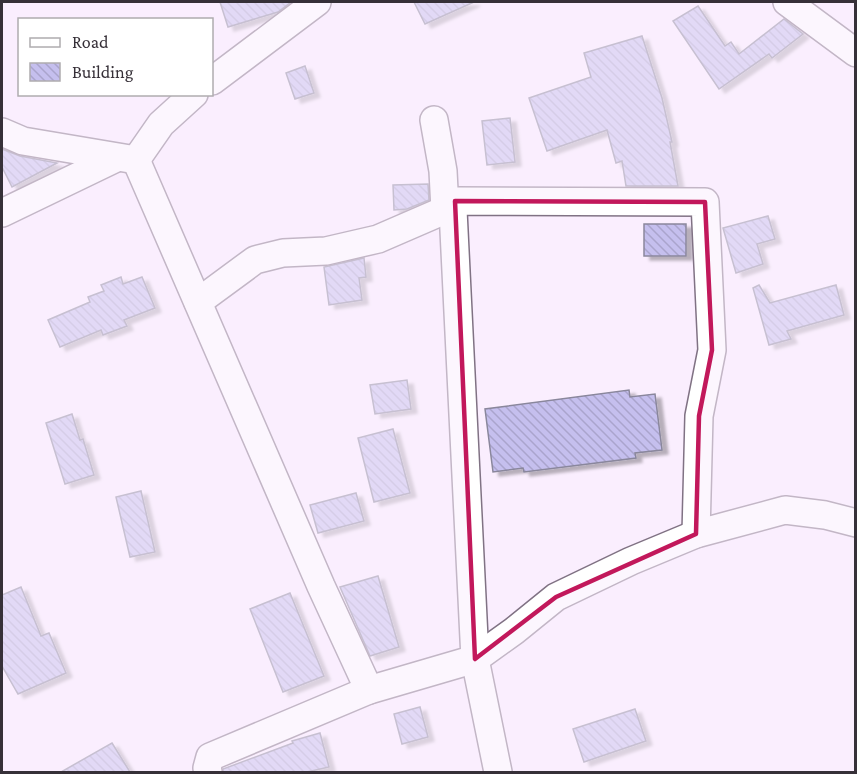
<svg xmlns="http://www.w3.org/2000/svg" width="857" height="774" viewBox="0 0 857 774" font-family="'Crimson Pro',serif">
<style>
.building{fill:url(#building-back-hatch);stroke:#8a879c;stroke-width:1.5;filter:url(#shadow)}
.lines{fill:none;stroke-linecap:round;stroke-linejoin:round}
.minor-casing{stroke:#807284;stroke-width:30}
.minor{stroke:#fff;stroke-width:27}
.marked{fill:none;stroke:#c2185b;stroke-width:4.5;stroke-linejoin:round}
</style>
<defs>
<pattern id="building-back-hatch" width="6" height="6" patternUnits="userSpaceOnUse" patternTransform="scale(1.5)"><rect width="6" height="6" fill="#c5bfee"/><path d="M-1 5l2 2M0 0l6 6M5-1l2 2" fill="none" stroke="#aaa4cd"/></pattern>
<filter id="shadow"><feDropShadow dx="6" dy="4" stdDeviation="1.5" flood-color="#0004"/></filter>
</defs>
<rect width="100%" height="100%" fill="#faeefe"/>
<g class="building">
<polygon points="220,2 291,2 278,12 228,27"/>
<polygon points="414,2 474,2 425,24"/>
<polygon points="698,6 725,46 731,42 739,54 784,19 803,34 772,58 769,54 719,89 673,21"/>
<polygon points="642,36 662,98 672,142 670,142 678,186 626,186 622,161 616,163 607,130 547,151 529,98 591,77 584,53"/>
<polygon points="305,66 314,93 295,99 286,73"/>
<polygon points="510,118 515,162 487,165 482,121"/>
<polygon points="2,149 20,156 57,163 12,187 2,167"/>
<polygon points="428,184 429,200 407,209 394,210 393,185"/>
<polygon points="768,216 775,239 757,244 763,264 736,273 723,228"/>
<rect x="644" y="224" width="42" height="32"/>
<polygon points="364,258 366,277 359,278 362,300 329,305 324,267"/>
<polygon points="121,277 123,284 142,277 155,308 124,320 127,326 103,335 101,330 60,347 48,320 90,302 88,297 104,291 101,285"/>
<polygon points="759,285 770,303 836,285 844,315 787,331 791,339 769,345 753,288"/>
<polygon points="407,380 411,409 375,414 370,385"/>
<polygon points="629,390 630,397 655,394 662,450 635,453 636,458 524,472 523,468 493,472 485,409"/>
<polygon points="72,414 80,440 83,439 94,475 65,484 46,423"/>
<polygon points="393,429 410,493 374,502 358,438"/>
<polygon points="141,491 155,552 130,557 116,497"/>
<polygon points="356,493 364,521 318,533 310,505"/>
<polygon points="378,576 399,647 370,656 340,587"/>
<polygon points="21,587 41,636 49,633 66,673 18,694 2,666 2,595"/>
<polygon points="290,593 324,676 283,692 250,609"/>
<polygon points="420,707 428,737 402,744 394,714"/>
<polygon points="635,709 646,741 584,762 573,729"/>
<polygon points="320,733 329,767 307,772 223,772 223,769 293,743 292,741"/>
<polygon points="112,743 130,772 61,772"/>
</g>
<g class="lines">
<g class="minor-casing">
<g id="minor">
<polyline points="787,2 856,53"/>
<polyline points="212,81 317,2"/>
<polyline points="2,132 23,141 136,160"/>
<polyline points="136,160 321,586 369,690 475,659 453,210 455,201 705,202 712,350 699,416 696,534"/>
<polyline points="136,160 161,124 194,94"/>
<polyline points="2,213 116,158"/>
<polyline points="198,302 255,260 283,253 326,251 378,239 445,210 443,171 434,120"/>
<polyline points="208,772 207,768 210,757 369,690"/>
<polyline points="498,772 475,659 514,631 556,597 631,561 696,534 785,510 825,515 856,523"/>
</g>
</g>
<use href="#minor" class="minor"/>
</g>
<path d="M0 0H857V774H0ZM455 201 705 202 712 350 699 416 696 534 556 597 475 659Z" fill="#faeefe" fill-opacity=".55" fill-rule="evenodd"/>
<path class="marked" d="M455 201 705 202 712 350 699 416 696 534 556 597 475 659Z"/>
<rect width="857" height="774" fill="none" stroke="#363038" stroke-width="6"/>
<rect x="18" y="18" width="195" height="78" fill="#ffffff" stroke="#afacaf" stroke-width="1.5"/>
<rect x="30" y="38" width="30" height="9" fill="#ffffff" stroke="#afacaf" stroke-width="1.5"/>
<text x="72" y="48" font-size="18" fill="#363038">Road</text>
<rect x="30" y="63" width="30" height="18" fill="url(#building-back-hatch)" stroke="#afacaf" stroke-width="1.5"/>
<text x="72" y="78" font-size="18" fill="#363038">Building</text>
</svg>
